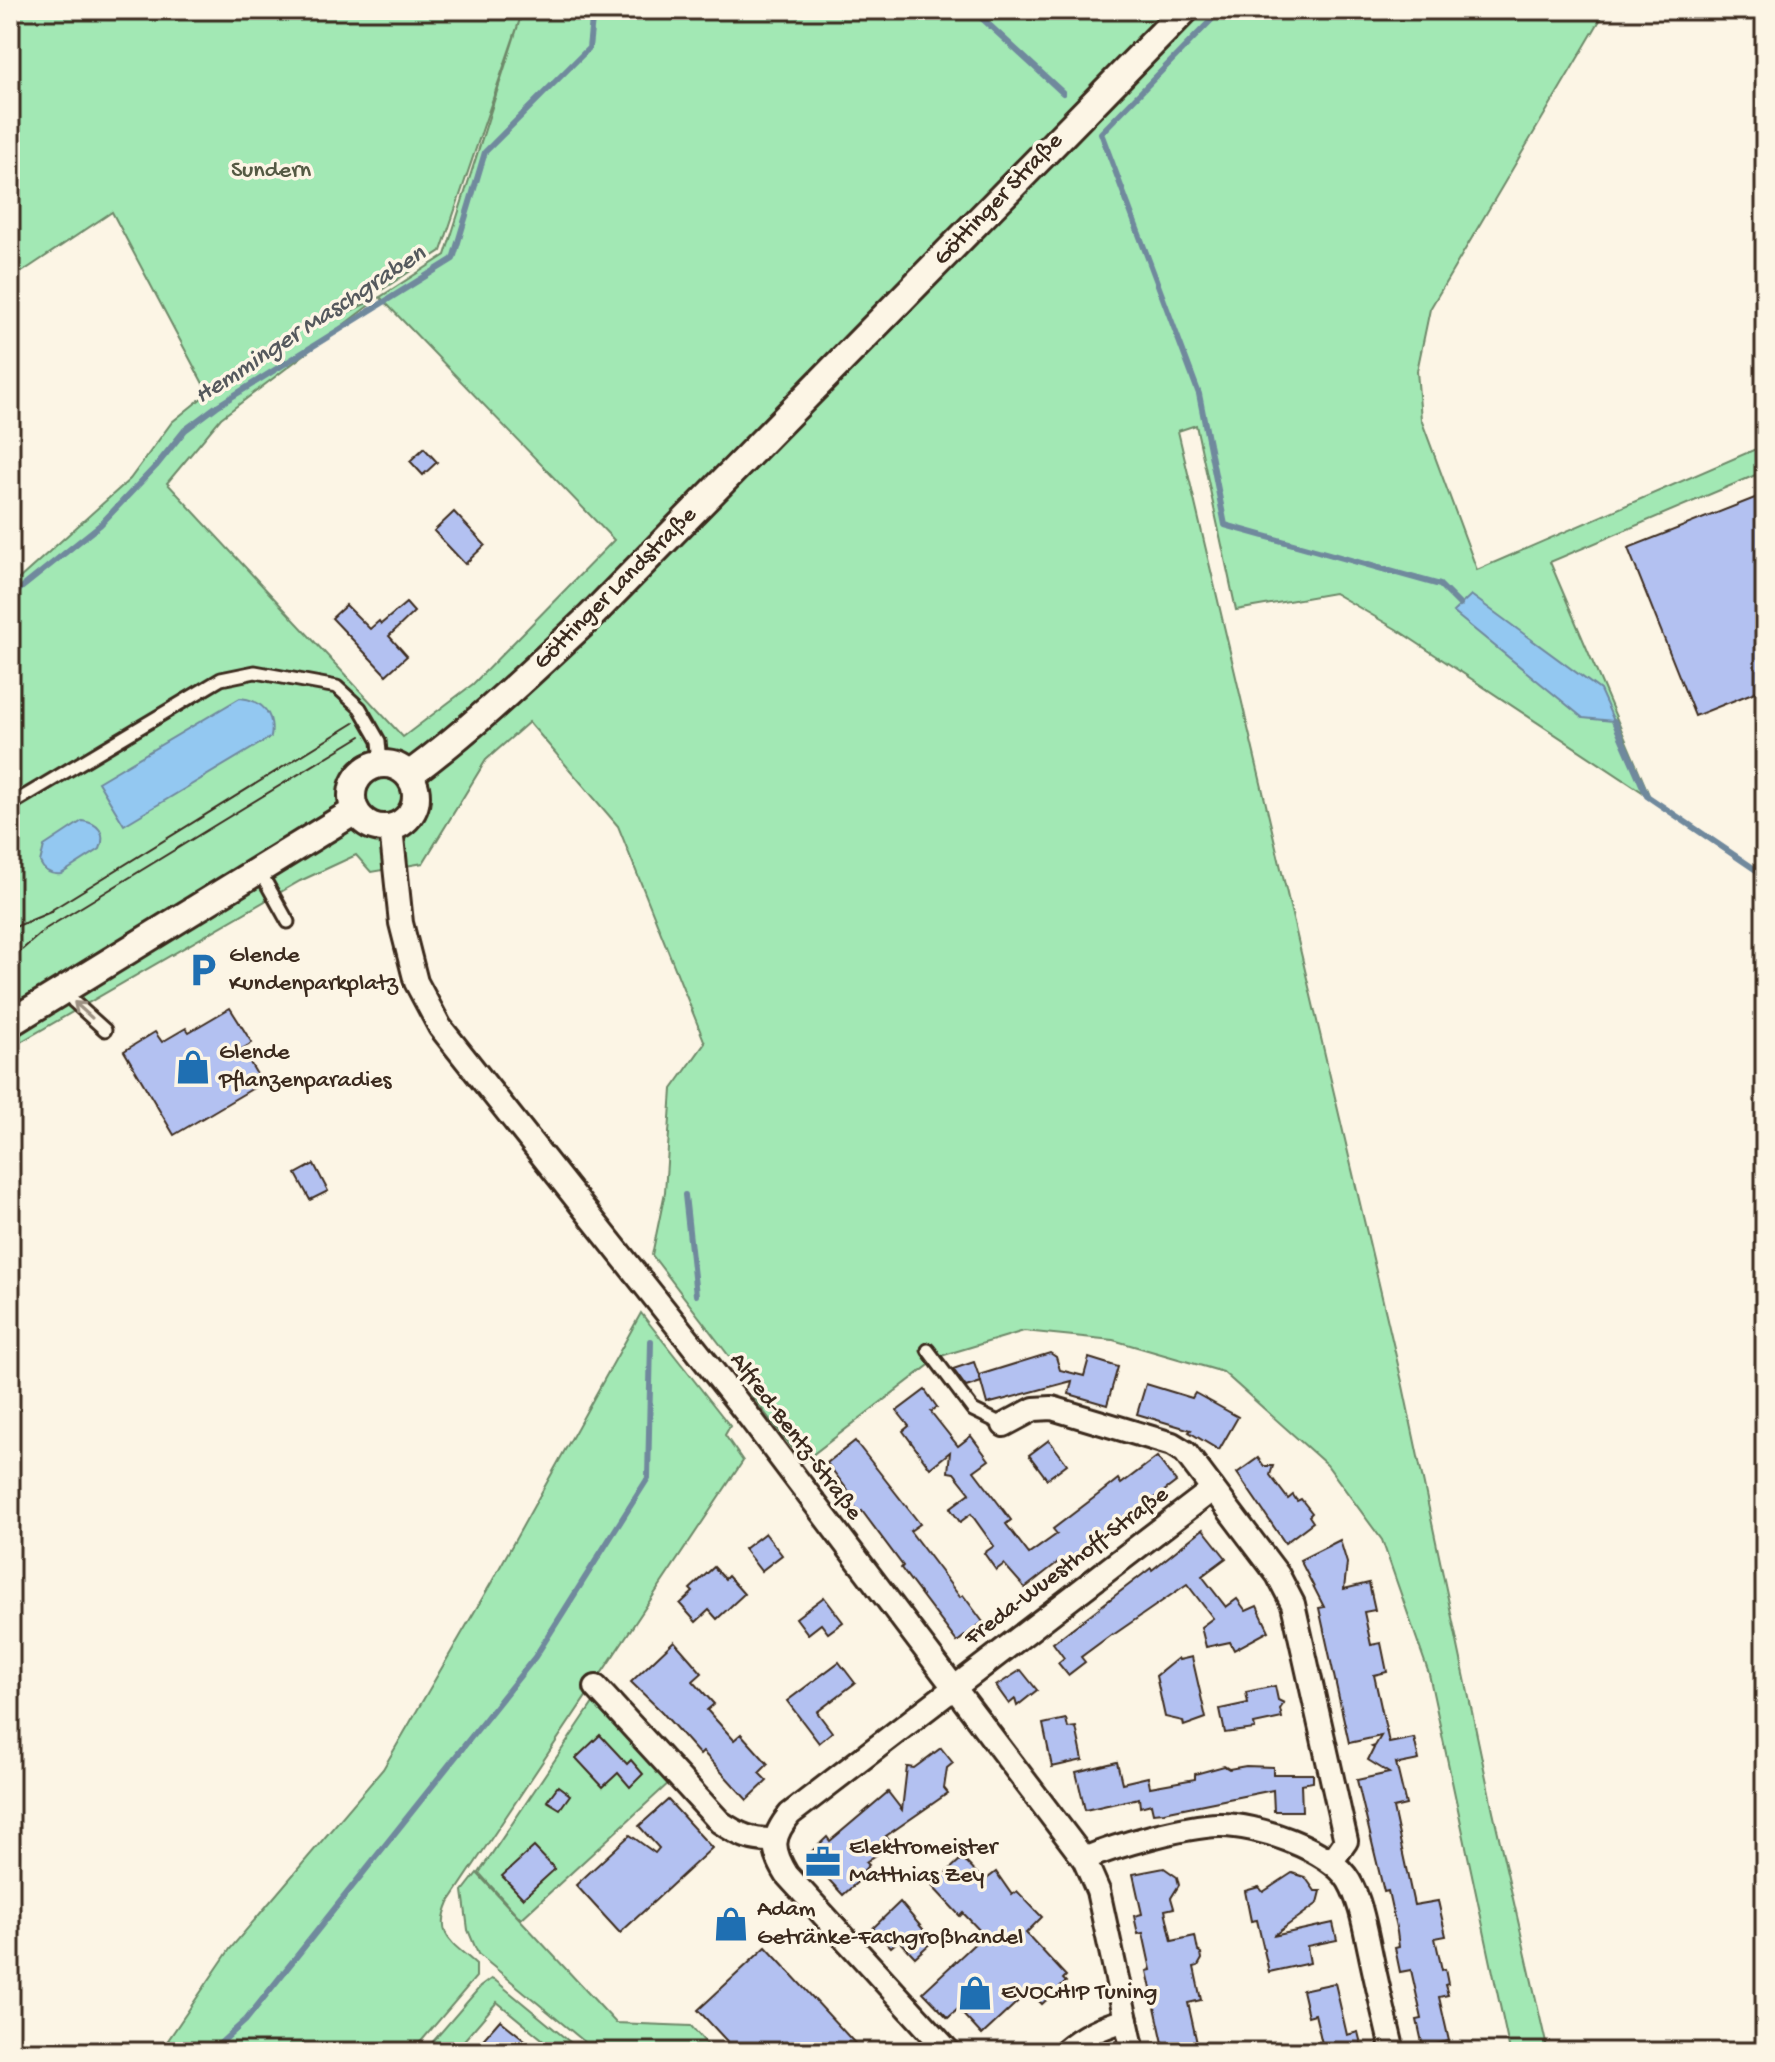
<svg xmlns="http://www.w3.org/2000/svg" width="1775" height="2062" viewBox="0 0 1775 2062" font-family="'Gochi Hand',sans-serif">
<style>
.green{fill:#a2e8b4;stroke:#6e8969;stroke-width:2;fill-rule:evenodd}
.water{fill:#93c8f1;stroke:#70899d;stroke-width:2}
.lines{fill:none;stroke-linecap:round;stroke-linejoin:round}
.stream{stroke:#70899d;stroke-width:6}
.building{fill:#b3c1f1;stroke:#3b2a1e;stroke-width:2}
.service-casing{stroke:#3b2a1e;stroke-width:17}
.minor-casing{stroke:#3b2a1e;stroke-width:28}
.tertiary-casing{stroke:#3b2a1e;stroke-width:32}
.service{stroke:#fcf5e5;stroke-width:11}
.minor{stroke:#fcf5e5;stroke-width:22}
.tertiary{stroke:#fcf5e5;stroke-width:26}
.tram{stroke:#3b2a1e;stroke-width:2}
.oneway{stroke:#9c9082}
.labels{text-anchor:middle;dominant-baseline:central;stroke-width:7;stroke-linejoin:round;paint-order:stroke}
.park-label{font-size:24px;fill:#555a44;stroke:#fcf5e5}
.street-label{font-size:24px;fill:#3b2a1e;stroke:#fcf5e5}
.poi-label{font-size:24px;fill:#3b2a1e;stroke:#fcf5e5;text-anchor:start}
.water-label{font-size:26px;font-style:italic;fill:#55595d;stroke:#fcf5e5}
</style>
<rect width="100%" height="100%" fill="#fcf5e5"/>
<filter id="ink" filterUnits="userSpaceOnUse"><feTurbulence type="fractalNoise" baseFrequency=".0125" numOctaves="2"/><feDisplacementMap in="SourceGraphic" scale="16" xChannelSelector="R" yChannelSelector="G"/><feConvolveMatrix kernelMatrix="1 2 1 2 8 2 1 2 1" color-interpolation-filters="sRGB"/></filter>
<g filter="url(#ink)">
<g class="green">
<path d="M10 10H1606L1430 309 1417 371 1421 419 1477 570 1765 445V471L1550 562 1650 797 1396 629 1334 593 1236 610 1196 425 1178 431 1403 1386 1493 1811 1548 2052H1510L1429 1674 1382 1540 1327 1465 1223 1372 1113 1340 1024 1331 941 1356 803 1462 751 1395 754 1389 652 1255 665 1192 672 1089 705 1043 618 826 529 722 486 760 423 863 371 872 356 855 300 881 10 1048V587L130 479 172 422 208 393 112 212 10 280ZM521 16 445 255 380 297 348 312 441 251ZM380 297 614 540 473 684 403 737 167 483 221 418Z"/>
<path d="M641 1313 730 1426 725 1435 743 1461 449 1902C434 1936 453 1943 476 1964V1977L412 2052H160L230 1949 383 1769 490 1585Z"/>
<polygon points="595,1700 670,1782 521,1919 479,1873"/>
<polygon points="477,1873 616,2023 691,2026 714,2052 597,2052 478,1954 468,1930 463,1891"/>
<polygon points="491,1979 496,1981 582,2052 558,2052 497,2002 454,2052 424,2052 480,1987"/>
</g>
<g class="water">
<polygon points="1471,595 1600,690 1614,721 1583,718 1453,612"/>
<path d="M240 698C262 700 275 714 271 737L124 825 98 782Z"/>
<path d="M82 821C98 823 107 833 100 849L61 874C51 875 44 872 40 862L44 846Z"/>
</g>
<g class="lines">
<g class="stream">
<polyline points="973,10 1063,93"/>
<polyline points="1221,10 1101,133 1199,394 1225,525 1440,585 1460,605"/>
<polyline points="10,597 100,525 156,466 185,430 217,406 453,259 485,152 589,48 593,10"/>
<polyline points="1614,721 1647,796 1765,876"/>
<polyline points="685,1195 696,1295"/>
<polyline points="211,2052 246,2020 535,1657 648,1478 651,1341"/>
</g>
</g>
<g class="building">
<polygon points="424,448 437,462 423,475 410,461"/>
<polygon points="1765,494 1765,688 1695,716 1628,548"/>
<polygon points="454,512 485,545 465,564 434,531"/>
<polygon points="406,603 414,612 389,636 407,656 386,675 332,618 346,605 370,629 379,621 381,624"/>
<polygon points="230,1008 252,1043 242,1049 262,1083 174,1135 124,1051 155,1032 162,1042 186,1028 189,1032"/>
<polygon points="314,1164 328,1191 310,1200 296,1174"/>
<polygon points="1050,1353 1056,1357 1060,1370 1084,1376 1089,1358 1118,1367 1107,1405 1069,1394 1072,1381 987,1404 979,1375"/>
<polygon points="974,1362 981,1382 966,1387 953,1369"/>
<polygon points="1146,1384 1192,1398 1195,1393 1238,1417 1219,1450 1189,1432 1191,1430 1137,1414"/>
<polygon points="925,1390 937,1407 931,1412 958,1446 971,1436 989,1460 974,1471 1011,1520 1006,1524 1029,1554 1057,1534 1053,1529 1099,1494 1118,1479 1121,1484 1157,1457 1176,1482 1075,1559 1073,1556 1065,1562 1062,1559 1025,1588 1004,1564 996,1570 984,1553 994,1546 971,1514 960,1522 950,1508 970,1493 954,1473 948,1472 950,1452 930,1468 903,1431 909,1426 897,1411"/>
<polygon points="1049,1440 1067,1464 1047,1479 1029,1455"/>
<polygon points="855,1441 920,1524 910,1531 960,1597 963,1595 983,1622 957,1642 901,1568 903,1566 862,1511 860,1513 845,1494 849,1492 827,1463"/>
<polygon points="1258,1458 1264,1466 1273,1466 1270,1475 1288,1499 1293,1495 1297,1501 1301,1499 1312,1513 1309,1516 1313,1522 1285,1543 1237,1473"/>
<polygon points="1203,1529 1226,1558 1202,1576 1226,1607 1237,1599 1246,1611 1257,1606 1269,1631 1234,1650 1230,1642 1206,1647 1201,1627 1213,1618 1187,1584 1113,1635 1112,1634 1081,1657 1085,1662 1068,1675 1058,1663 1064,1658 1053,1643 1151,1568 1152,1570"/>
<polygon points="765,1533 782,1555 761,1571 744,1549"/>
<polygon points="1340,1540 1347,1563 1344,1589 1369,1583 1375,1610 1364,1612 1371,1645 1381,1643 1387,1672 1374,1675 1389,1743 1414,1738 1419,1760 1399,1764 1396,1763 1406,1805 1393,1808 1414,1905 1438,1901 1446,1936 1435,1938 1442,1970 1445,1969 1448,1984 1445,1985 1448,1995 1439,1997 1449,2041 1423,2047 1417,2020 1422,2019 1411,1970 1400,1972 1395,1948 1399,1947 1397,1932 1388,1891 1384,1892 1357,1780 1389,1773 1368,1760 1374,1748 1372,1747 1375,1746 1381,1736 1349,1743 1319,1608 1324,1607 1300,1560"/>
<polygon points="714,1567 725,1579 728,1576 744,1594 717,1619 709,1610 696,1622 680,1604 693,1592 690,1589"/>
<polygon points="824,1597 843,1622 828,1633 821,1624 808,1634 796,1618"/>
<polygon points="674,1641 702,1673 693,1681 714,1704 707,1710 734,1740 741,1734 768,1764 759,1773 767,1781 747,1800 703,1752 700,1755 661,1711 631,1682"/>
<polygon points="1192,1657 1206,1718 1184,1726 1183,1721 1165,1717 1156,1676 1178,1658 1179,1660"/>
<polygon points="839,1662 855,1683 817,1712 832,1732 819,1743 787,1701"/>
<polygon points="1021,1670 1037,1690 1017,1706 1015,1699 1009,1704 996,1686"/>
<polygon points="1275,1686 1278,1700 1284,1703 1280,1709 1282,1718 1254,1724 1255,1729 1225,1733 1220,1709 1248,1703 1246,1692"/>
<polygon points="1066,1719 1068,1728 1076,1727 1083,1760 1052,1767 1043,1724"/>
<polygon points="600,1735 627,1764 631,1760 643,1774 630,1787 618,1773 603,1787 576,1758"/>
<polygon points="941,1748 953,1763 947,1768 944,1788 948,1793 886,1836 892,1844 866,1862 869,1865 860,1874 863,1877 843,1895 807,1856 827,1837 830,1841 888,1792 902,1810 907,1767 914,1768"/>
<polygon points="1117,1762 1122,1783 1148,1777 1150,1787 1195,1779 1195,1774 1224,1766 1229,1769 1246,1766 1273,1767 1273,1774 1313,1774 1313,1782 1301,1784 1302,1811 1274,1811 1273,1790 1164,1812 1153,1813 1151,1804 1140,1807 1139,1798 1085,1810 1076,1772"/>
<polygon points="558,1786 570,1795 560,1809 547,1801"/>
<polygon points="668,1800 712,1848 620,1933 576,1885 630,1835 655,1853 659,1848 639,1826"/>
<polygon points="534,1847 555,1869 523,1898 502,1876"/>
<polygon points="962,1858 984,1881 996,1872 1012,1895 1017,1891 1042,1917 1026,1933 1066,1976 1063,1979 1066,1982 1042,2004 1029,1991 982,2035 958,2009 948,2018 923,1992 984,1935 963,1913 960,1916 932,1886"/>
<polygon points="1164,1868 1177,1877 1179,1885 1171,1898 1174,1908 1165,1910 1172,1941 1195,1936 1198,1951 1201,1953 1202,1959 1198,1966 1194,1967 1201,2000 1188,2003 1199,2052 1165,2052 1147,1971 1151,1970 1143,1933 1138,1934 1134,1916 1142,1914 1133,1874"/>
<polygon points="1292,1873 1305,1877 1315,1891 1321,1891 1318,1903 1273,1936 1333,1923 1337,1940 1307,1946 1310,1963 1269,1972 1257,1920 1251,1921 1245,1891 1259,1887 1263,1892"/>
<polygon points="900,1902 933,1941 915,1957 899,1940 891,1947 873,1928"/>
<polygon points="766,1947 863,2052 737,2052 698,2010"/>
<polygon points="1335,1983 1347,2035 1358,2032 1363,2052 1324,2052 1315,2014 1308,2016 1302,1990"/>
<polygon points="500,2020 540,2052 472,2052"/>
</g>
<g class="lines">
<g class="service-casing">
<g id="service">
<polyline points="10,805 221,679 255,672 337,687 360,708 379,741 381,764"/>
<polyline points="259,870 288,922"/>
<polyline points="64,988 74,1002 105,1030"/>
<polyline points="928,1350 973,1410 1004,1425"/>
</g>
</g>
<g class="minor-casing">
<g id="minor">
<polyline points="391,828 401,923 416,982 440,1027 751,1419 1084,1859 1098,1891 1133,2052"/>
<polyline points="1004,1425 1034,1409 1052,1408 1172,1444 1185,1452 1278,1575 1293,1604 1346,1841 1332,1861"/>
<path d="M596 1687 720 1822C739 1835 752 1841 774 1840"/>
<path d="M1084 1859C1117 1845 1184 1826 1219 1825 1255 1824 1330 1849 1349 1881 1361 1902 1365 1928 1370 1951 1377 1985 1385 2018 1393 2052"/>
<path d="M949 2052 787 1875C771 1849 771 1837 790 1814L1213 1489"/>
<path d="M1064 2052C1083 2035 1102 2027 1126 2020"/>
</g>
</g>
<g class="tertiary-casing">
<g id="tertiary">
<circle cx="384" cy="796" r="32"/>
<path d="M409 775C474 727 531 672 590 617L1185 10"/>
<polyline points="10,1023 355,811"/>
</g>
</g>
<use href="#service" class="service"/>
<use href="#minor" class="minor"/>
<use href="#tertiary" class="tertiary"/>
<g class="tram">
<polyline points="45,914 354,723"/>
<polyline points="10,929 53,911"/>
<polyline points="10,960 47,928 361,736"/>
</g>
</g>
<defs><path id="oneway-shaft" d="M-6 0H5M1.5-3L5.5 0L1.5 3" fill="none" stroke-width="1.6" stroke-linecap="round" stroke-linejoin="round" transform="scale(2)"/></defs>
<use class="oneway" href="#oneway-shaft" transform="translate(83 1010) rotate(-138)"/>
</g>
<defs>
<g id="parking-bare" transform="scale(2.76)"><path d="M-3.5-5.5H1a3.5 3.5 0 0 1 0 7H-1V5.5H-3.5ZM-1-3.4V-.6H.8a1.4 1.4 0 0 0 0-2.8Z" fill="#1f6fb2" stroke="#fcf5e5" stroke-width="2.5" paint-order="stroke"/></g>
<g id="shop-bare" transform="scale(2.76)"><path d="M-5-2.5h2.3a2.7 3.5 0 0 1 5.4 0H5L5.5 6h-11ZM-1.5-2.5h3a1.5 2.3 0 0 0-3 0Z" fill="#1f6fb2" stroke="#fcf5e5" stroke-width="2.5" paint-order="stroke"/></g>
<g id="office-bare" transform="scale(2.76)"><path d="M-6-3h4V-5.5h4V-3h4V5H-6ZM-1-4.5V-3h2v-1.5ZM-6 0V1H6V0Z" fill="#1f6fb2" stroke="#fcf5e5" stroke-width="2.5" paint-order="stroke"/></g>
</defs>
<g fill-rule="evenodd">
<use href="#parking-bare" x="203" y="970"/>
<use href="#shop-bare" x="193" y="1067"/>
<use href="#office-bare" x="823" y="1862"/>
<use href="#shop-bare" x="731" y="1924"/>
<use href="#shop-bare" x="975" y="1993"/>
</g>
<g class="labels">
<g class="park-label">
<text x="271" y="171">Sundern</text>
</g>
<g class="street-label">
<text transform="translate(999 200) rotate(-46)">Göttinger Straße</text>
<text transform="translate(616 589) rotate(-45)">Göttinger Landstraße</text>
<text transform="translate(795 1437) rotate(53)">Alfred-Bentz-Straße</text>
<text transform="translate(1067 1567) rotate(-37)">Freda-Wuesthoff-Straße</text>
</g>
<g class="poi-label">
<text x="229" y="956">Glende<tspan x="229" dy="28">Kundenparkplatz</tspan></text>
<text x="219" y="1053">Glende<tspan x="219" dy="28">Pflanzenparadies</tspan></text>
<text x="849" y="1848">Elektromeister<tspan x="849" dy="28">Matthias Zey</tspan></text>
<text x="757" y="1910">Adam<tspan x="757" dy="28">Getränke-Fachgroßhandel</tspan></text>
<text x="1001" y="1993">EVOCHIP Tuning</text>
</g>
<g class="water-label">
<text transform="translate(311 326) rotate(-33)">Hemminger Maschgraben</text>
</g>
</g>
<rect width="1775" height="2062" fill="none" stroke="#fcf5e5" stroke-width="40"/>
<rect x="20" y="20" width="1735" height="2022" fill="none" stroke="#3b2a1e" stroke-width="3" filter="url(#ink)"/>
</svg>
